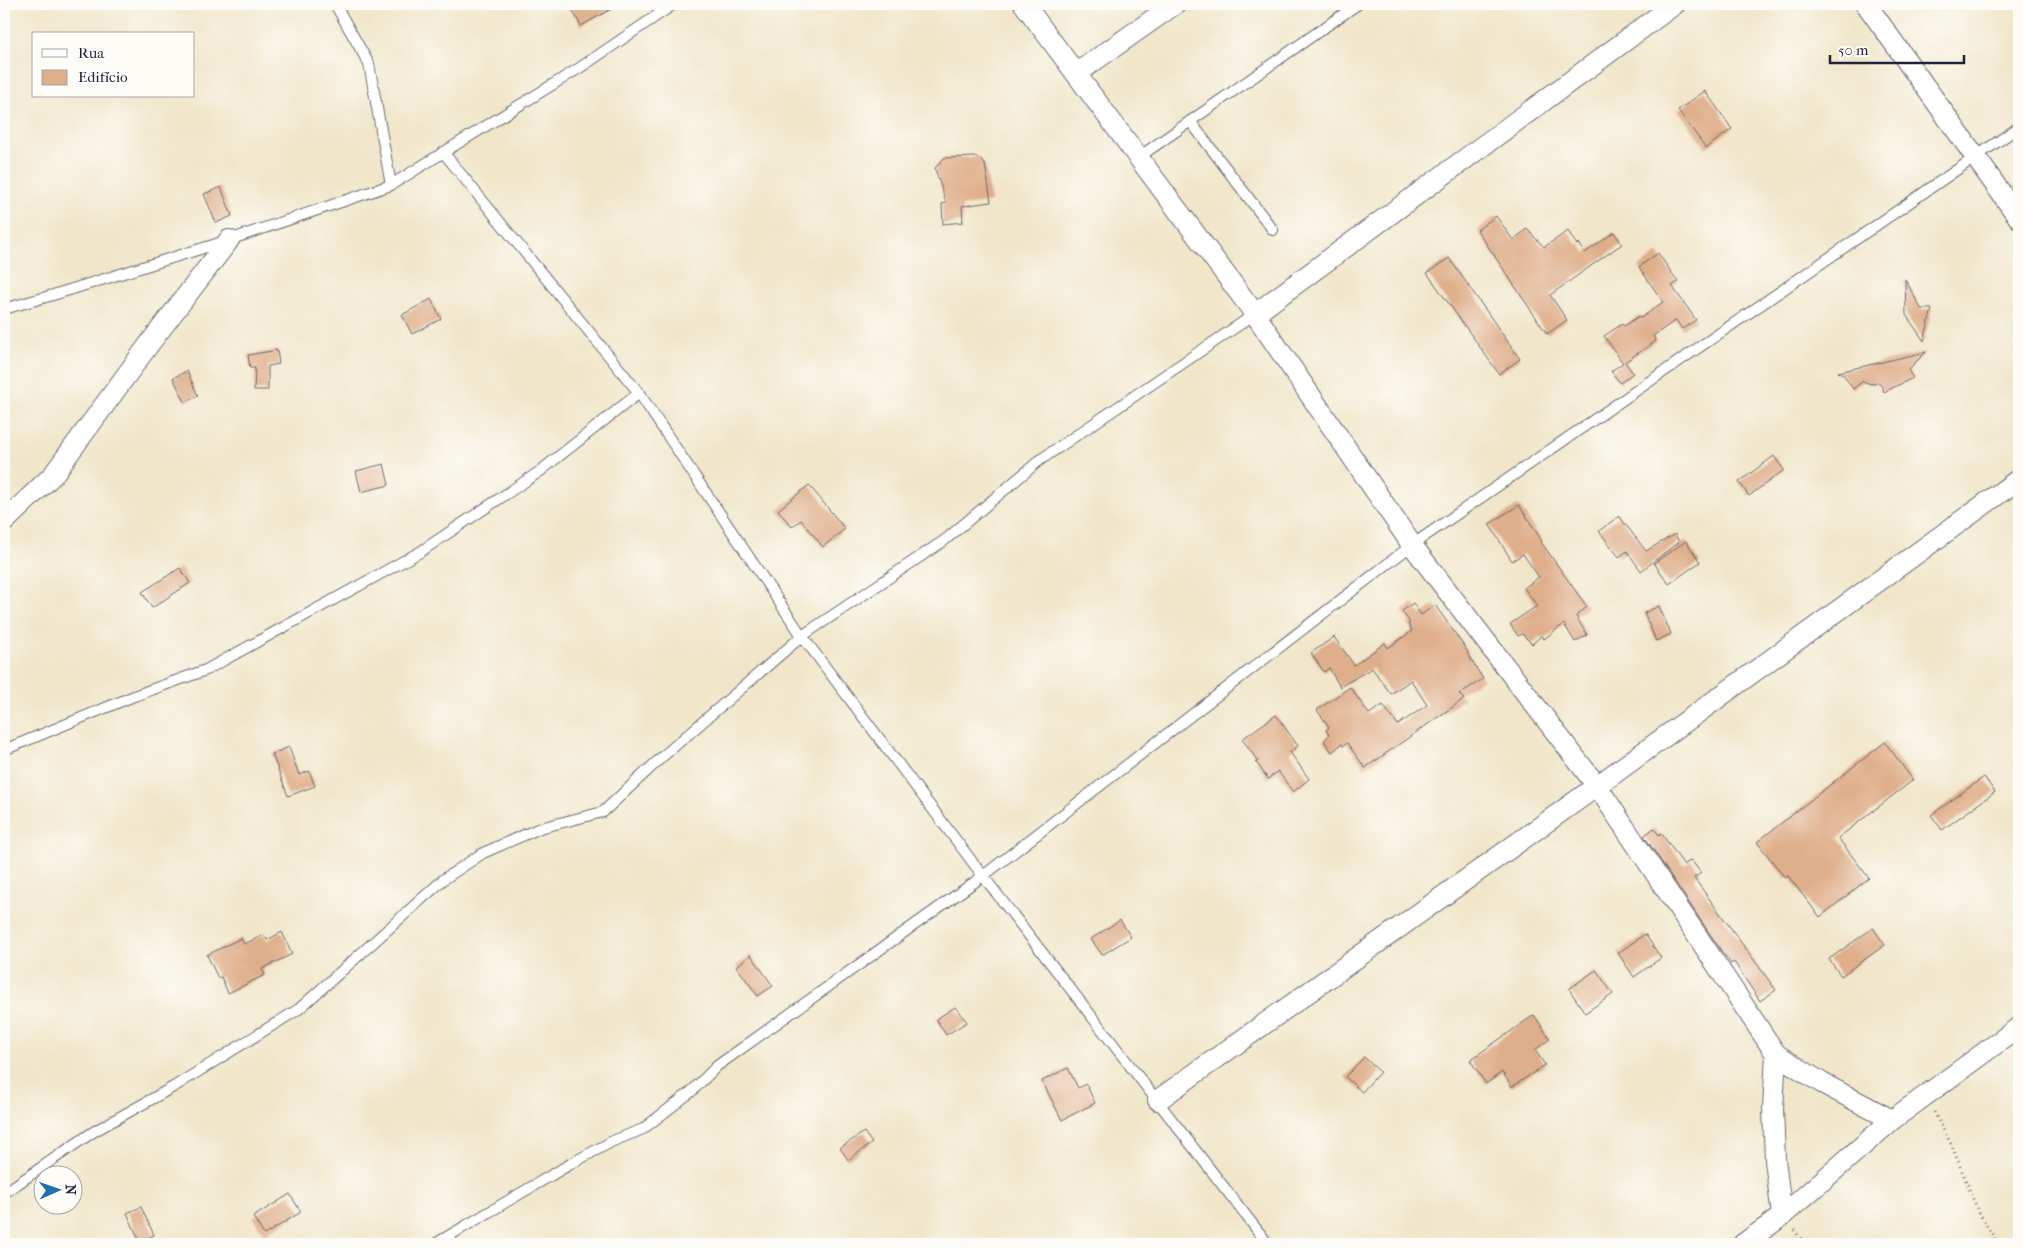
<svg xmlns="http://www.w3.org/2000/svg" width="2023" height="1248" viewBox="0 0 2023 1248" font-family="'IM FELL French Canon',serif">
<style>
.building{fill:#dfae8a}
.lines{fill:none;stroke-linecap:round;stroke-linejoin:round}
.lane-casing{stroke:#6a676d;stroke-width:12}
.street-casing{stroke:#6a676d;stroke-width:22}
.path{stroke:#6a676d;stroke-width:3;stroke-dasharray:1 4;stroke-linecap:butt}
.lane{stroke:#fff;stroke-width:10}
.street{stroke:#fff;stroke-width:20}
</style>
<rect width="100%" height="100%" fill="#fdfcf7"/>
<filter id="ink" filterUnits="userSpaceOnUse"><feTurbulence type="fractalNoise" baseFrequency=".02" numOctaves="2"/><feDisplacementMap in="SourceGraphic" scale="10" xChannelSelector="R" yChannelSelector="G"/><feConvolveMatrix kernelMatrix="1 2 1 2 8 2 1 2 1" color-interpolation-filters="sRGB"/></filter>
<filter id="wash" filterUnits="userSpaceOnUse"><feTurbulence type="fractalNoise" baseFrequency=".0096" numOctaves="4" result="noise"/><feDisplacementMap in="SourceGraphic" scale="20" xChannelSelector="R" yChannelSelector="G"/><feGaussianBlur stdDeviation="1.12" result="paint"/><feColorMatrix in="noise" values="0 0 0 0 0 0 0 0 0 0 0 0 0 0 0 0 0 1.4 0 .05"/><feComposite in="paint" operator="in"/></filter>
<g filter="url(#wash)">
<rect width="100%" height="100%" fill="#f1e6ca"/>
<g id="blocks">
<g class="building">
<polygon points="569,4 620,4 581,26"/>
<polygon points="1705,91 1732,129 1706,148 1678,110"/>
<polygon points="977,157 985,164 991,202 962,206 963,222 943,224 942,204 946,203 935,168 944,158"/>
<polygon points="221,187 232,216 216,223 204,194"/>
<polygon points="1496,216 1513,240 1527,229 1544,247 1568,231 1577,245 1579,243 1585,253 1614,232 1622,244 1550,295 1567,320 1547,334 1477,230"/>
<polygon points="1658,253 1678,282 1672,286 1696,320 1682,329 1676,320 1653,336 1656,341 1625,362 1633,373 1620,383 1611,371 1623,363 1604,336 1622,324 1624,326 1639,316 1641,318 1663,302 1639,267"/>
<polygon points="1449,258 1520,359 1499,374 1427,273"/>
<polygon points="1905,279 1921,309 1932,309 1924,341 1906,315"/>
<polygon points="431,299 441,319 412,334 402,315"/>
<polygon points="277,350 279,364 268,366 268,390 254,390 255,368 250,368 248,355"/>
<polygon points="1926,352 1908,370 1913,378 1884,392 1880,383 1871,384 1863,381 1853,389 1843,374 1838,372"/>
<polygon points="187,371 198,396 185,402 173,378"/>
<polygon points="1774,456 1784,470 1749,496 1739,482"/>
<polygon points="384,464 389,485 361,492 356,471"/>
<polygon points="809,485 845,529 823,547 801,520 792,527 778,510"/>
<polygon points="1519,505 1542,541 1541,542 1587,607 1576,616 1587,635 1575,642 1564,624 1544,639 1541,636 1532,644 1522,634 1518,636 1510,624 1537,606 1524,588 1539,577 1523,554 1512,561 1489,524"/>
<polygon points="1619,516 1646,551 1675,534 1679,542 1641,571 1627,551 1619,557 1599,531"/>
<polygon points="1686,541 1700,562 1669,584 1654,563"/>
<polygon points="180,568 190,583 152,608 142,592"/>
<polygon points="1413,603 1421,615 1435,605 1468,652 1467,653 1483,679 1459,694 1464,699 1365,768 1347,743 1343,746 1342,744 1332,752 1324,741 1329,735 1326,730 1329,727 1317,710 1350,687 1369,714 1383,705 1398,725 1427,705 1411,680 1391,694 1372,668 1340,687 1329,668 1324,672 1311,653 1334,637 1354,665 1385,643 1388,648 1412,631 1408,624 1410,623 1402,611"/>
<polygon points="1659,606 1671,634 1656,641 1644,613"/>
<polygon points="1276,715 1298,746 1290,752 1309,779 1293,792 1278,771 1268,779 1256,762 1258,761 1242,739"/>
<polygon points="1885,742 1913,780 1838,838 1869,878 1820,917 1788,876 1785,878 1757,842"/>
<polygon points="289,747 299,775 309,771 315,786 288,796 272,754"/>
<polygon points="1984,777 1995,792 1942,830 1931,815"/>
<polygon points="1654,828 1659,835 1661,833 1684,865 1691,860 1701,873 1694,878 1776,990 1760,1001 1734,962 1731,964 1720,949 1644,836"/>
<polygon points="1120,920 1131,937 1102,955 1091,939"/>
<polygon points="1873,928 1885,945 1841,976 1829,959"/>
<polygon points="282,932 292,954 262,969 265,975 228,993 221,977 218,978 207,955 241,938 244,944 264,935 267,940"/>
<polygon points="1645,934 1661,958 1634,977 1618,953"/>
<polygon points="751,955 773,986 758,996 736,966"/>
<polygon points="1596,970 1613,994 1585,1013 1569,989"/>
<polygon points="955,1007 967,1022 946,1035 936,1019"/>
<polygon points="1534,1015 1550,1039 1535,1050 1545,1065 1512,1087 1502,1072 1486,1084 1470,1060"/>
<polygon points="1364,1057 1380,1072 1362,1092 1345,1077"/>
<polygon points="1068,1068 1078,1088 1086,1084 1095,1103 1062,1120 1042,1081"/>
<polygon points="864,1132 872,1143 848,1160 840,1148"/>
<polygon points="290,1194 301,1212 264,1235 253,1217"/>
<polygon points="141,1207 154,1235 140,1242 127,1213"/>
</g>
</g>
</g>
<g filter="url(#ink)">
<use href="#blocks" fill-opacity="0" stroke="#6a676d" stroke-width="1"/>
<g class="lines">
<g class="lane-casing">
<g id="lane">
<polyline points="335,4 369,64 391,185"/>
<polyline points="1190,121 1273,230"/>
<polyline points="443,152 639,393"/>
<polyline points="1139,157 1358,4"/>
<polyline points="4,309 53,295 229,240 391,185 581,67 674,4"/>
<polyline points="4,750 134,696 206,670 420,552 539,472 639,393 802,636 983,876 1268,1244"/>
<polyline points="4,1193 93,1132 175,1086 299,1009 444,879 483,853 540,828 603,812 662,757 802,636 945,540 1040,460 1255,314"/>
<polyline points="435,1244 572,1163 613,1141 643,1129 692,1091 717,1066 983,876 1412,545 2019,127"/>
</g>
</g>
<g class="street-casing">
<g id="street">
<polyline points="1024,4 1255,314 1412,545 1597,786 1776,1054 1822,1083 1892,1120"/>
<polyline points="1866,4 2019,218"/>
<polyline points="1077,73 1175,4"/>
<polyline points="1255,314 1675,4"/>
<polyline points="4,522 53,475 150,343 229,240"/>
<polyline points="1776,1054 1773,1109 1775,1160 1782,1216"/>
<polyline points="1158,1100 1597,786 2019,479"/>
<polyline points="1743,1244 1782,1216 1892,1120 2019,1027"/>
</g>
</g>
<g class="path">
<polyline points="1934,1112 1952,1146 1978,1211 1998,1244"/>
<polyline points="1794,1230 1805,1244"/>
</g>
<use href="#lane" class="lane"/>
<use href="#street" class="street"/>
</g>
</g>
<rect width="2023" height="1248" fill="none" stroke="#fdfcf7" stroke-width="20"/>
<rect x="32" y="32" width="162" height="65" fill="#fdfcf7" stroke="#a5a5ac"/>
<rect x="42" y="49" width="25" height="8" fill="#ffffff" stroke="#a5a5ac"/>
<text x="78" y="58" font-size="15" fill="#22223b">Rua</text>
<rect x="42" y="70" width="25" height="15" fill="#dfae8a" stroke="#a5a5ac"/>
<text x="78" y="82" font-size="15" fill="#22223b">Edifício</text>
<g transform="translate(58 1190) rotate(88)"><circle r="24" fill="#fdfcf7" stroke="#a5a5ac"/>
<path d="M0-4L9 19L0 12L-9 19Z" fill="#1f6fb2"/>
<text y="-8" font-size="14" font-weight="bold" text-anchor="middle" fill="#22223b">N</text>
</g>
<path d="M1830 55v8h134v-8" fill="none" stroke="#22223b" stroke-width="2.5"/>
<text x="1838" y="55" font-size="15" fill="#22223b" stroke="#fdfcf7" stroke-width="4" paint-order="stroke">50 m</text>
</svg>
